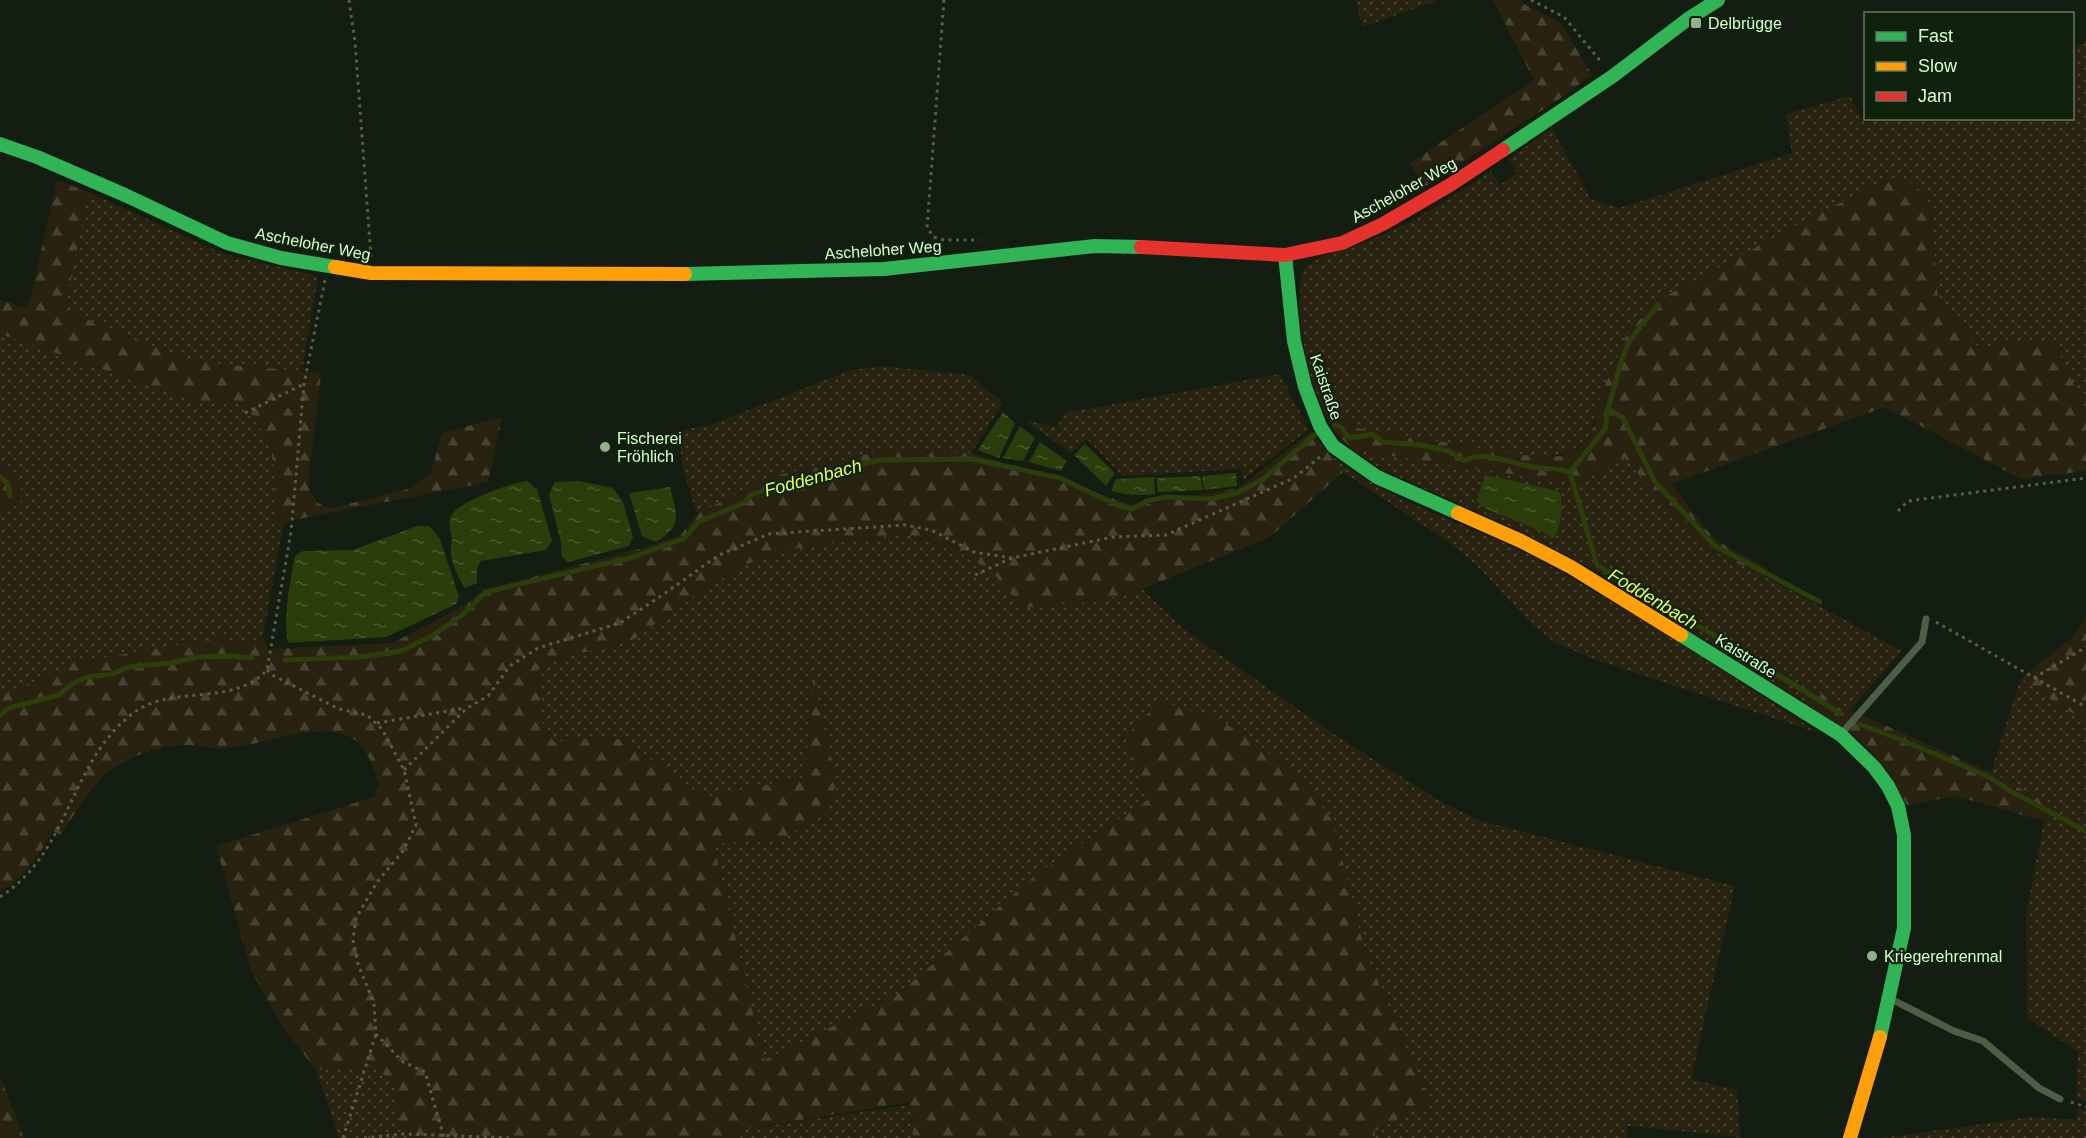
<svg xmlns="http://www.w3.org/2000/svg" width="2086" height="1138" viewBox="0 0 2086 1138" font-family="Helvetica,sans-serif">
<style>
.grass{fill:url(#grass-dots)}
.forest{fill:url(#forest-firs)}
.water{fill:url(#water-ripples)}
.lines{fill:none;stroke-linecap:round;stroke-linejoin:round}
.stream{stroke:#2b3d0a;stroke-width:5}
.path{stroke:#585e44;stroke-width:3;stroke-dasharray:3 4.5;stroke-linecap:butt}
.lane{stroke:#4c5e46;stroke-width:7}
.fast{stroke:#30b455;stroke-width:14}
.slow{stroke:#ff9f0a;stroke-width:14}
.jam{stroke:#e5322d;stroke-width:14}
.poi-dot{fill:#93b08c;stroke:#10220d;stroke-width:2}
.labels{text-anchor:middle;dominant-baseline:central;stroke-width:4.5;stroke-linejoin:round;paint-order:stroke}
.poi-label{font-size:16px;fill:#d7ffce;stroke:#10220d;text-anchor:start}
.street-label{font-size:16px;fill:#d7ffce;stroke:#10220d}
.water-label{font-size:18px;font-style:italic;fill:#e3ff5c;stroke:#10220d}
</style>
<defs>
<pattern id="grass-dots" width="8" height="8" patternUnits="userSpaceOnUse" patternTransform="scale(1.5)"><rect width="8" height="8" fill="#292210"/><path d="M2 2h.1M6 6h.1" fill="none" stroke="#474332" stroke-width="1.8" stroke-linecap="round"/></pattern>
<pattern id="forest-firs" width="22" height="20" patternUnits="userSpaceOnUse" patternTransform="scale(1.5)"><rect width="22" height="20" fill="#292210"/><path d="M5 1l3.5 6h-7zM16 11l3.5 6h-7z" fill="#474332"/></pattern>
<pattern id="water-ripples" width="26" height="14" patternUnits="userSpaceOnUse" patternTransform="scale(1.5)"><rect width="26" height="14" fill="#2b3d0a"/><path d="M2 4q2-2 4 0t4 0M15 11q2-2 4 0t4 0" fill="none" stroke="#495a2c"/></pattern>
</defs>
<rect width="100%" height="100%" fill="#141d12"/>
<g class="grass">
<polygon points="1355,0 1438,0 1363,27"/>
<path d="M2086 40V411L2054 343H2005L1979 348 1938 299 1931 211 1923 193 1909 181 1890 178 1808 219 1596 407C1595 446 1572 455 1537 458L1357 428 1339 416 1329 421C1309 383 1298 336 1300 293 1300 286 1300 276 1303 271 1312 256 1345 250 1360 244 1408 227 1450 198 1491 171L1500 185 1517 173 1509 159 1552 128 1591 199 1619 208 1792 153 1786 114 1850 96 1863 121 1891 118H2072L2073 51Z"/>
<polygon points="88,192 224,254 318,276 302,371 189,361 64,310"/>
<polygon points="0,334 202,403 245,404 271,444 278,521 283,527 263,636 249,644 219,638 0,696 0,508 13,508 17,475 0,469"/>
<polygon points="881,366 970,375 1003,403 971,453 877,452 770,477 697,514 683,469 678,431 713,424 851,370"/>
<polygon points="1280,374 1309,429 1243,480 1241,469 1122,476 1087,439 1071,453 1026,421 1057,427 1064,413"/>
<polygon points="1353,450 1577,484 1624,457 1700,545 1764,576 1902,651 1850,710 1817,691 1807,704 1591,568 1522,532 1383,470"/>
<path d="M1328 453C1386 502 1468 523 1535 558 1633 610 1726 673 1819 733L1596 660 1554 642 1530 622 1475 564 1450 543 1343 472Z"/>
<path d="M903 534C935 542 972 553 996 576 1006 586 1014 598 1023 608L1098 601 1142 589 1185 630 1335 735 1435 798 1481 821 1735 886 1691 1079 1737 1090 1740 1137 1628 1126 1626 1138H1375V1131L1430 1102 1365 952 1333 822 1125 737 1149 799 1038 873 897 995 764 1061 713 843 778 841 826 813 814 681 805 777 711 796 698 793 623 740 606 737 555 742 544 733 537 671 547 662 635 639 680 605 744 565 790 549Z"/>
<polygon points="2021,678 2060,706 2086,721 2086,1101 2076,1098 2078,1052 2027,1018 2026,914 2044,821 2053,807 1991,772"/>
<polygon points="372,1065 396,1084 400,1122 410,1138 339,1138 316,1070"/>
<polygon points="910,1105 913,1138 740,1138 746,1129"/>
<polygon points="2077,1108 2086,1111 2086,1138 1882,1138 2031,1117 2077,1120"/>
</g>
<g class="forest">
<polygon points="1493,0 1521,0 1524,4 1561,23 1592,75 1555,102 1424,187 1410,163 1534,80"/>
<polygon points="1890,178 1909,181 1923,193 1931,211 1938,299 1979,348 2005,343 2054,342 2086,411 2086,471 2021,479 1885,407 1671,484 1714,539 1767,568 1764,576 1700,545 1624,457 1577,484 1353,450 1335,432 1329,421 1339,416 1357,428 1537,457 1561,456 1577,449 1588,437 1596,423 1596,407 1626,336 1655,302 1808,219"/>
<path d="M57 180 88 192 65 310 189 361 321 373 308 486C314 500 317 506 333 508L411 488 431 473 442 433 502 417 488 482 288 521 283 527 278 521 271 444 245 404 203 403 0 334V300L26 308 31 296Z"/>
<path d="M1311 431 1343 472 1270 537 1142 589 1098 601 1023 608 995 575 971 558 932 541 903 534 790 549 744 565 680 605 635 639 547 662 537 671 544 733 555 742 606 737 623 740 698 793 711 796 805 777 814 678 836 784 826 813 778 841 713 843 764 1060 897 995 1038 873 1148 800 1125 737 1160 701 1216 718 1251 739 1283 764 1312 791 1333 822 1365 952 1430 1102 1375 1131V1138H913L910 1102 746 1129 740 1138H410L400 1122 396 1084 371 1065 316 1070 280 1023 251 970 216 846 374 797 379 784C373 769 367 746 352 738 319 720 265 744 231 748 216 750 200 745 185 745 162 745 135 755 115 767 96 778 73 816 61 835L53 831C39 855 25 877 0 892V697L76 662 220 638 249 644 263 636 268 649 393 643 465 605 483 590 639 549 680 536 697 514 770 477 877 452 971 453 1136 506 1239 488Z"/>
<path d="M0 469 17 475C24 497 29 509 0 508Z"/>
<polygon points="2086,618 2086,721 2060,706 2021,678 2072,638"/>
<polygon points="1817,691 1850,710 1991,772 2053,807 2044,821 1956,796 1907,805 1880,762 1854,735 1807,704"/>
<polygon points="0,1076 24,1138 0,1138"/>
</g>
<g class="water">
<polygon points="1003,412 1015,423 999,458 978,450"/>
<polygon points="1020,426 1035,438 1023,461 1003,458"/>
<polygon points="1040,442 1067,461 1061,471 1029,462"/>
<polygon points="1085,444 1115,473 1106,486 1074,455"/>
<polygon points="1236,473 1237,486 1204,490 1202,476"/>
<path d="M1485 475 1554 490 1560 493C1563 506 1561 530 1553 539L1545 533 1480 506 1477 500Z"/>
<polygon points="1200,476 1203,490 1158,492 1156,478"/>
<path d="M1154 477 1155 494C1140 496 1126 495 1111 491L1116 479Z"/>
<path d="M527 481 537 489 552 541 546 550 481 561 477 568V583L465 588C459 578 452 566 451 553 450 549 452 544 452 539 451 532 447 523 451 516 457 502 511 483 527 481Z"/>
<polygon points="578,481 613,488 623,502 633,537 629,546 568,562 562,557 561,543 549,494 555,482"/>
<path d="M670 487C677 515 683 526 656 542L642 536 629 493Z"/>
<path d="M417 526H429L440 539 459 597 456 604 386 637 288 643C283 618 290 581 295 556L303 551 353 550Z"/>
</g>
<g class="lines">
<g class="stream">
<polyline points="1608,409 1623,418 1655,482 1715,546 1820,602"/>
<path d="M1335 425 1341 427 1348 437H1358L1372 434 1383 442 1421 445 1449 451 1464 461C1483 449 1512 464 1533 467 1545 469 1559 468 1570 472L1597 565 1728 644"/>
<polyline points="1570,472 1605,429 1608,409 1622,359 1630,340 1658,305"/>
<polyline points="0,477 8,484 10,496"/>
<polyline points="1734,648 1840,713"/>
<polyline points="285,660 360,657 401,651 433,635 461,616 486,592 630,558 685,538 698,522 744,503 751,495 776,486 879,460 972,459 1060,478 1115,504 1132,509 1147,501 1166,497 1210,499 1237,493 1263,479 1316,434"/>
<polyline points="0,715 9,708 59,695 72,684 87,677 113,674 128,667 169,663 200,657 233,656 252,658"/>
<polyline points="1859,724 1902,740 1989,777 2012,792 2086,831"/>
</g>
<g class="path">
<polyline points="349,0 355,42 371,257"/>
<polyline points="944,0 927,228 934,237 944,240 979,240"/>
<polyline points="1531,0 1564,17 1602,63"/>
<polyline points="245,413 304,384"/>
<polyline points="1898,511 1908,501 2086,478"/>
<polyline points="975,575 1012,558 1113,537 1166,535 1294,478 1320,457"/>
<polyline points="1936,622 2086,707"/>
<polyline points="267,670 274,676 339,709 367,715 382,729 404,770 416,825 403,851 377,882 356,918 353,940 358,964 374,1003 376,1034 403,1062 425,1072 444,1138"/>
<polyline points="2034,678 2086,647"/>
<polyline points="377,723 465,708"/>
<polyline points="404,770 467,708 488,696 510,666 538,648 620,623 661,596 719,555 769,534 905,525 931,530 974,552 1012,558"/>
<path d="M0 897C71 851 68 764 132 714 171 683 232 708 267 670L291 532 304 384 325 280"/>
<polyline points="2071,1102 2086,1107"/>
<polyline points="343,1138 376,1034"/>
<polyline points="364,1138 404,1134 512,1138"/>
</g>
<g class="lane">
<polyline points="1842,733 1922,642 1926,619"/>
<polyline points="1891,999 1954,1031 1983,1041 2039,1088 2060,1099"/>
</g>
<g class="fast">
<polyline points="0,144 37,157 125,195 227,243 281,258 335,267"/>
<polyline points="1503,150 1613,76 1688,19 1718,0"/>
<polyline points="1285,255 1294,341 1305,387 1320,426 1333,446 1377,477 1458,513"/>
<polyline points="685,274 884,269 1095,246 1141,247"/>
<polyline points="1681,635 1841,735 1874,767 1888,786 1898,806 1904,835 1904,928 1880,1037"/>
</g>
<g class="slow">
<polyline points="335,267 371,273 685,274"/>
<polyline points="1458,513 1521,541 1571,567 1681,635"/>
<polyline points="1850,1138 1880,1037"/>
</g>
<polyline class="jam" points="1141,247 1285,255 1342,243 1383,224 1450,185 1503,150"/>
</g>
<g class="poi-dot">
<rect x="1690" y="17" width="12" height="12" rx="3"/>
<circle cx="605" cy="447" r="6"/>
<circle cx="1872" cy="956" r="6"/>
</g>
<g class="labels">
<g class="poi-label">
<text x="1708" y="23">Delbrügge</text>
<text x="617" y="438">Fischerei<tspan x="617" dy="18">Fröhlich</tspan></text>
<text x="1884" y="956">Kriegerehrenmal</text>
</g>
<g class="street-label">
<text transform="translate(1404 190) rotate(-29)">Ascheloher Weg</text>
<text transform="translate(313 244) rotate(11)">Ascheloher Weg</text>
<text transform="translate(883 250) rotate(-4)">Ascheloher Weg</text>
<text transform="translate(1326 387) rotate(71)">Kaistraße</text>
<text transform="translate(1746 656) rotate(32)">Kaistraße</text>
</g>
<g class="water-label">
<text transform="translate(813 478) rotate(-15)">Foddenbach</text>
<text transform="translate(1653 599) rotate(31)">Foddenbach</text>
</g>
</g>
<rect x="1864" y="12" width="210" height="108" fill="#10220d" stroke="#607a5a" stroke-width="1.5"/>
<rect x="1876" y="32" width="30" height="9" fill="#30b455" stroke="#607a5a" stroke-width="1.5"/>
<text x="1918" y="42" font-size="18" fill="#d7ffce">Fast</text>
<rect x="1876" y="62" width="30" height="9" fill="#ff9f0a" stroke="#607a5a" stroke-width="1.5"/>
<text x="1918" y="72" font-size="18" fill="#d7ffce">Slow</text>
<rect x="1876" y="92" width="30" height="9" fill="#e5322d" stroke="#607a5a" stroke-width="1.5"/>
<text x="1918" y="102" font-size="18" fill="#d7ffce">Jam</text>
</svg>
